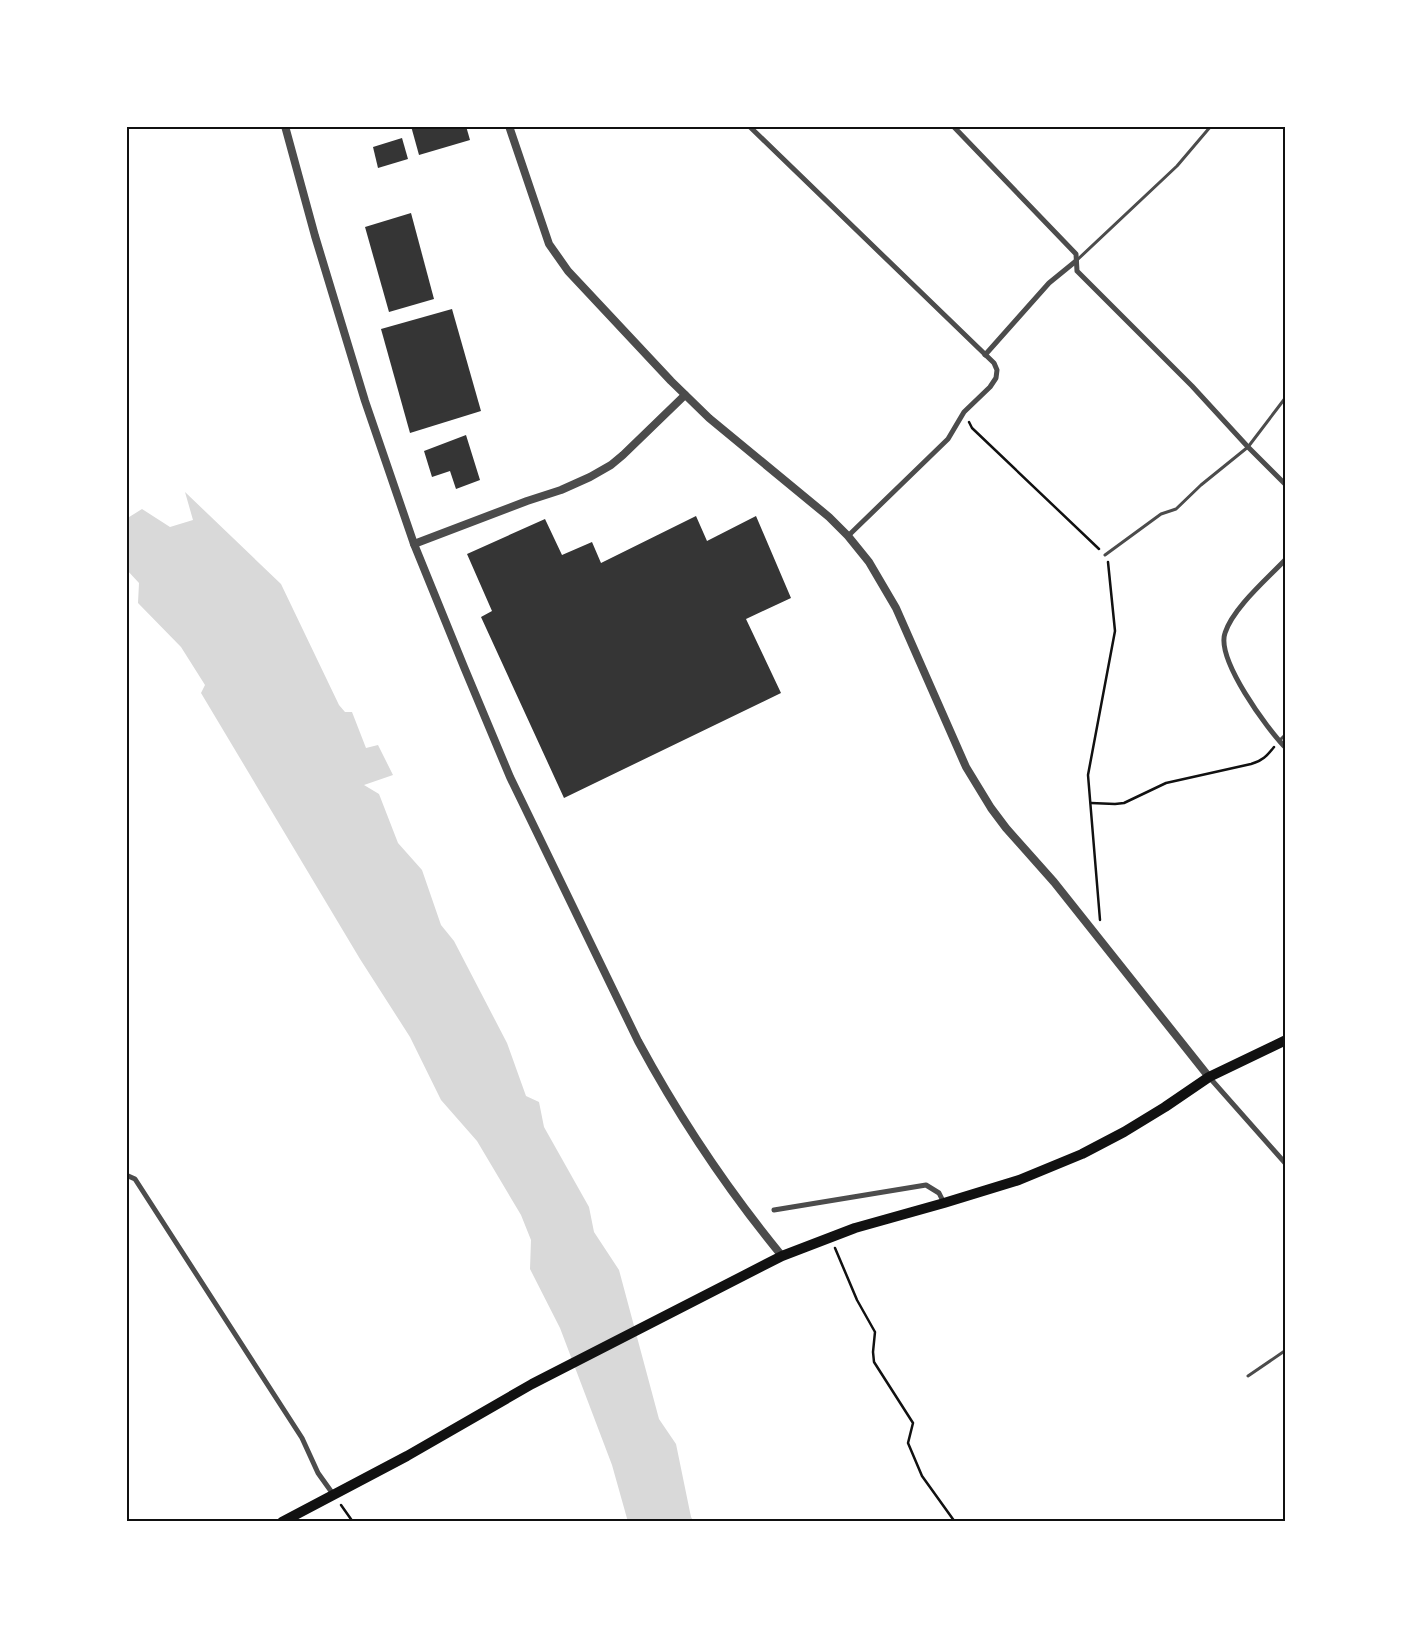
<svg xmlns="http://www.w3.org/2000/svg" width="1412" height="1648" viewBox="0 0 1412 1648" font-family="Spectral,serif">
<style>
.water{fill:#d9d9d9}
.building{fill:#353535}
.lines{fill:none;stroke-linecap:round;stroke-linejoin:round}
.path{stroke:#111;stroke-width:2.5}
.service{stroke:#4c4c4c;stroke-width:3}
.minor{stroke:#4c4c4c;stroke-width:5}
.tertiary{stroke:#4c4c4c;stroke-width:8}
.trunk{stroke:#111;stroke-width:10}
.neatline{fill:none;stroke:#111;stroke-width:2}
</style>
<rect width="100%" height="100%" fill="#fff"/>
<polygon class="water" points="185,492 281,584 339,705 345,712 352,712 366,748 378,745 393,775 364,785 379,794 398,843 422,870 441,925 454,941 507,1043 526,1096 539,1102 544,1127 589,1207 594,1232 619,1270 659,1419 676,1444 691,1517 694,1522 628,1522 612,1465 560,1328 530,1269 531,1240 521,1215 477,1141 441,1100 410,1037 360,959 201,693 205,685 181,647 138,603 139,583 126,569 126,519 142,509 170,527 193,520"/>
<g class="building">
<polygon points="411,126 466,126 470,140 419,155"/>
<polygon points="402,138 408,159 378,168 373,147"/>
<polygon points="411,213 434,299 389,312 365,227"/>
<polygon points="452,309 481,411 410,433 381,329"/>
<polygon points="466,435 480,480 456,489 450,471 432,477 424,451"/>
<polygon points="696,516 707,541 756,516 791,598 746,619 781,693 564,798 481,617 492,611 467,554 545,519 562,555 592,542 601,563"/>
</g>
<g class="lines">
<g class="path">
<polyline points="969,422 972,428 1099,549"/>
<path d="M1091 803 1115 804 1124 803 1166 783 1251 764C1262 761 1267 756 1274 747"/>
<polyline points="1100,920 1088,775 1115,631 1108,562"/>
<polyline points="835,1248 857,1300 875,1332 873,1352 874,1362 913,1423 908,1443 922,1476 955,1522"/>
<polyline points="341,1505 353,1522"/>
</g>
<g class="service">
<polyline points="1076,261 1177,166 1211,126"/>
<polyline points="1105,555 1161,514 1176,509 1201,485 1248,447 1286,397"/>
<polyline points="1279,741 1286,734"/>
<polyline points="1248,1376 1286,1350"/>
</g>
<g class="minor">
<polyline points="624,126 631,126"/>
<polyline points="749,126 994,363 997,370 996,378 990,387 964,412 948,439 848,536"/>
<polyline points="953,126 1076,254 1077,271 1192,386 1248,447 1286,485"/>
<polyline points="985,355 1049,283 1076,261"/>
<path d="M1286 559C1267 579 1233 608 1225 633 1216 659 1267 729 1286 748"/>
<polyline points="1209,1077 1286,1164"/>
<polyline points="126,1175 135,1179 302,1438 318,1473 333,1494"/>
<polyline points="774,1210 926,1185 939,1193 944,1203"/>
</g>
<g class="tertiary">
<path d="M285 126 315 236 365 401 414 544 464 667 510 777 638 1041C679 1117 727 1189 782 1256"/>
<polyline points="509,126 549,244 568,271 671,381 709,418 829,517 848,536 869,562 896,608 966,767 991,808 1006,828 1054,882 1209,1077"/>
<polyline points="414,544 527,501 561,490 590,477 611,465 623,455 685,395"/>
</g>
<polyline class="trunk" points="282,1522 407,1456 532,1384 782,1256 855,1228 944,1203 1019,1180 1082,1154 1124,1132 1165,1107 1209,1077 1286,1040"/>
</g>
<rect width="1412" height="1648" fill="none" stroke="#ffffff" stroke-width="255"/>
<rect x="128" y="128" width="1156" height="1392" class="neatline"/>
</svg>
